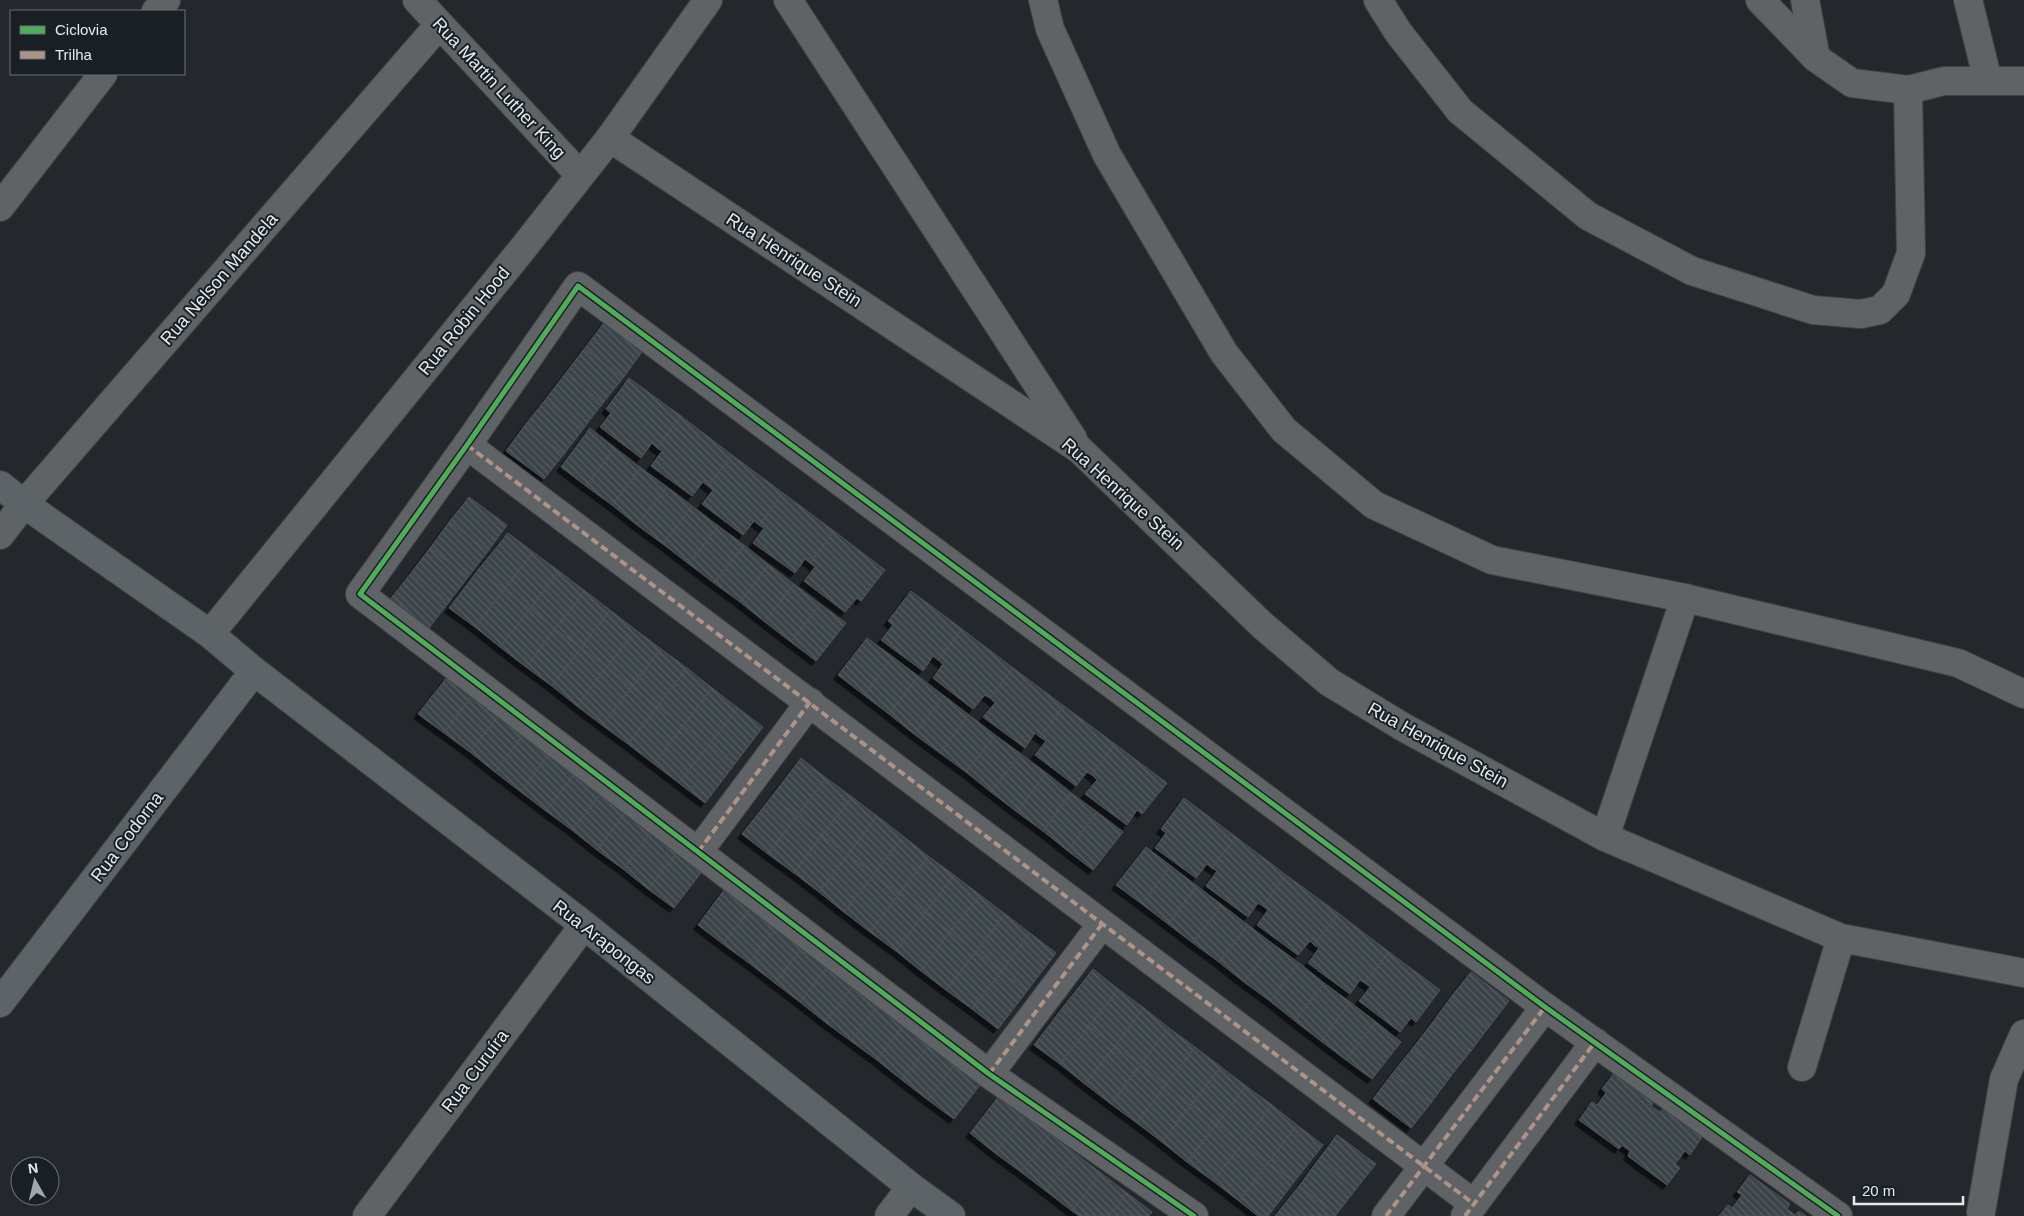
<svg xmlns="http://www.w3.org/2000/svg" width="2024" height="1216" viewBox="0 0 2024 1216" font-family="Helvetica,sans-serif">
<style>
.building{fill:url(#building-back-hatch);stroke:#505357;filter:url(#shadow)}
.lines{fill:none;stroke-linecap:round;stroke-linejoin:round}
.street-casing{stroke:#414447;stroke-width:30}
.secondary-casing{stroke:#414447;stroke-width:30}
.street{stroke:#606366;stroke-width:28}
.secondary{stroke:#5d6468;stroke-width:28}
.quiet{stroke:#af9288;stroke-width:4;stroke-dasharray:8 4;stroke-linecap:butt}
.cycleway-casing{stroke:#182025;stroke-width:8}
.cycleway{stroke:#51ab58;stroke-width:5}
.labels{text-anchor:middle;dominant-baseline:central;stroke-width:4;stroke-linejoin:round;paint-order:stroke}
.street-label{font-size:18px;fill:#e4eaed;stroke:#182025}
</style>
<defs>
<pattern id="building-back-hatch" width="6" height="6" patternUnits="userSpaceOnUse" patternTransform="scale(1.25)"><rect width="6" height="6" fill="#3a444a"/><path d="M-1 5l2 2M0 0l6 6M5-1l2 2" fill="none" stroke="#565f64"/></pattern>
<filter id="shadow"><feDropShadow dx="-4.5" dy="4.5" stdDeviation="0" flood-color="#0009"/></filter>
</defs>
<rect width="100%" height="100%" fill="#24282c"/>
<g class="building">
<polygon points="604,323 642,352 623,378 584,349"/>
<polygon points="584,349 623,378 603,403 565,374"/>
<polygon points="565,374 603,403 583,429 545,400"/>
<polygon points="629,378 681,416 657,448 652,443 641,458 600,427 611,413 606,409"/>
<polygon points="545,400 583,429 564,454 525,425"/>
<polygon points="681,416 732,455 708,486 703,482 692,496 651,466 662,451 657,448"/>
<polygon points="525,425 564,454 544,479 506,451"/>
<polygon points="590,428 615,448 586,486 561,467"/>
<polygon points="615,448 641,468 612,505 586,486"/>
<polygon points="732,455 783,493 759,525 754,521 743,535 702,504 713,490 708,486"/>
<polygon points="641,468 667,487 637,525 612,505"/>
<polygon points="667,487 692,506 663,544 637,525"/>
<polygon points="783,493 834,531 810,563 805,559 795,573 753,543 764,528 759,525"/>
<polygon points="469,497 507,525 488,551 449,522"/>
<polygon points="692,506 718,526 689,564 663,544"/>
<polygon points="449,522 488,551 468,577 430,548"/>
<polygon points="718,526 744,545 714,583 689,564"/>
<polygon points="834,531 885,570 861,601 857,598 845,612 804,581 815,567 810,563"/>
<polygon points="508,533 533,552 504,590 478,570"/>
<polygon points="744,545 769,565 740,602 714,583"/>
<polygon points="430,548 468,577 449,602 411,573"/>
<polygon points="533,552 559,571 530,609 504,590"/>
<polygon points="769,565 794,584 765,622 740,602"/>
<polygon points="478,570 504,590 475,627 449,608"/>
<polygon points="559,571 585,591 555,629 530,609"/>
<polygon points="411,573 449,602 429,628 391,598"/>
<polygon points="794,584 820,604 791,642 765,622"/>
<polygon points="504,590 530,609 500,647 475,627"/>
<polygon points="585,591 610,610 581,648 555,629"/>
<polygon points="911,591 962,629 938,660 933,656 923,671 881,640 893,625 888,621"/>
<polygon points="820,604 846,623 816,661 791,642"/>
<polygon points="530,609 555,629 526,667 500,647"/>
<polygon points="610,610 636,630 607,667 581,648"/>
<polygon points="555,629 581,648 552,686 526,667"/>
<polygon points="962,629 1013,668 990,698 985,695 973,709 933,678 943,664 938,660"/>
<polygon points="636,630 661,649 632,687 607,667"/>
<polygon points="867,638 893,657 864,695 838,675"/>
<polygon points="581,648 607,667 577,706 552,686"/>
<polygon points="661,649 687,668 657,707 632,687"/>
<polygon points="893,657 918,676 889,714 864,695"/>
<polygon points="607,667 632,687 602,725 577,706"/>
<polygon points="687,668 712,688 683,726 657,707"/>
<polygon points="1013,668 1064,706 1040,737 1035,733 1025,748 983,717 995,703 990,698"/>
<polygon points="448,676 473,695 444,733 418,714"/>
<polygon points="918,676 944,696 914,734 889,714"/>
<polygon points="632,687 657,707 628,744 602,725"/>
<polygon points="712,688 738,708 709,745 683,726"/>
<polygon points="473,695 499,715 470,752 444,733"/>
<polygon points="944,696 969,715 940,753 914,734"/>
<polygon points="1064,706 1115,744 1092,775 1087,772 1076,786 1035,755 1046,741 1040,737"/>
<polygon points="657,707 683,726 654,764 628,744"/>
<polygon points="738,708 763,727 734,765 709,745"/>
<polygon points="499,715 524,734 495,772 470,752"/>
<polygon points="969,715 995,735 966,772 940,753"/>
<polygon points="683,726 709,745 679,783 654,764"/>
<polygon points="524,734 550,753 521,792 495,772"/>
<polygon points="995,735 1021,754 991,792 966,772"/>
<polygon points="1115,744 1167,783 1142,814 1137,810 1127,825 1085,794 1097,780 1092,775"/>
<polygon points="709,745 734,765 705,803 679,783"/>
<polygon points="550,753 575,773 546,811 521,792"/>
<polygon points="1021,754 1046,773 1017,812 991,792"/>
<polygon points="801,758 826,778 797,816 772,796"/>
<polygon points="575,773 601,793 572,830 546,811"/>
<polygon points="1046,773 1071,793 1043,831 1017,812"/>
<polygon points="826,778 852,797 822,835 797,816"/>
<polygon points="601,793 626,812 597,850 572,830"/>
<polygon points="1071,793 1097,812 1068,851 1043,831"/>
<polygon points="772,796 797,816 768,854 742,834"/>
<polygon points="852,797 877,816 848,855 822,835"/>
<polygon points="1184,798 1236,837 1212,868 1207,864 1196,878 1155,848 1166,833 1161,829"/>
<polygon points="626,812 652,831 623,869 597,850"/>
<polygon points="1097,812 1123,832 1093,870 1068,851"/>
<polygon points="797,816 822,835 794,873 768,854"/>
<polygon points="877,816 903,836 874,874 848,855"/>
<polygon points="652,831 678,851 648,889 623,869"/>
<polygon points="822,835 848,855 819,892 794,873"/>
<polygon points="903,836 928,856 899,894 874,874"/>
<polygon points="1236,837 1286,875 1263,906 1258,903 1248,917 1206,886 1217,871 1212,868"/>
<polygon points="1146,847 1171,866 1142,904 1116,885"/>
<polygon points="678,851 703,870 674,908 648,889"/>
<polygon points="848,855 874,874 844,912 819,892"/>
<polygon points="928,856 954,875 925,913 899,894"/>
<polygon points="1171,866 1197,886 1168,924 1142,904"/>
<polygon points="874,874 899,894 870,932 844,912"/>
<polygon points="954,875 980,895 950,932 925,913"/>
<polygon points="1286,875 1338,913 1314,945 1310,941 1298,955 1257,925 1268,910 1263,906"/>
<polygon points="727,886 753,906 723,944 698,925"/>
<polygon points="1197,886 1222,905 1193,943 1168,924"/>
<polygon points="899,894 925,913 896,951 870,932"/>
<polygon points="980,895 1005,914 976,952 950,932"/>
<polygon points="1222,905 1248,925 1219,962 1193,943"/>
<polygon points="753,906 778,925 749,963 723,944"/>
<polygon points="925,913 950,932 921,971 896,951"/>
<polygon points="1338,913 1389,952 1365,983 1360,980 1350,994 1308,963 1319,948 1314,945"/>
<polygon points="1005,914 1030,933 1001,972 976,952"/>
<polygon points="778,925 804,945 775,983 749,963"/>
<polygon points="1248,925 1273,944 1244,982 1219,962"/>
<polygon points="950,932 976,952 946,990 921,971"/>
<polygon points="1030,933 1056,953 1027,991 1001,972"/>
<polygon points="1273,944 1299,963 1270,1001 1244,982"/>
<polygon points="804,945 830,964 800,1002 775,983"/>
<polygon points="976,952 1001,972 972,1009 946,990"/>
<polygon points="1389,952 1440,990 1416,1022 1411,1018 1400,1032 1359,1001 1370,987 1365,983"/>
<polygon points="1299,963 1324,983 1295,1021 1270,1001"/>
<polygon points="830,964 855,984 825,1022 800,1002"/>
<polygon points="1093,969 1118,989 1089,1027 1063,1007"/>
<polygon points="1001,972 1027,991 998,1029 972,1009"/>
<polygon points="1471,972 1509,1001 1489,1027 1451,997"/>
<polygon points="1324,983 1350,1002 1321,1041 1295,1021"/>
<polygon points="855,984 880,1003 851,1041 825,1022"/>
<polygon points="1118,989 1144,1008 1115,1046 1089,1027"/>
<polygon points="1451,997 1489,1027 1470,1052 1432,1023"/>
<polygon points="1350,1002 1376,1022 1346,1060 1321,1041"/>
<polygon points="880,1003 906,1023 877,1060 851,1041"/>
<polygon points="1063,1007 1089,1027 1060,1064 1034,1045"/>
<polygon points="1144,1008 1169,1028 1140,1065 1115,1046"/>
<polygon points="1376,1022 1401,1042 1372,1079 1346,1060"/>
<polygon points="906,1023 932,1042 902,1080 877,1060"/>
<polygon points="1432,1023 1470,1052 1450,1077 1412,1049"/>
<polygon points="1089,1027 1115,1046 1085,1084 1060,1064"/>
<polygon points="1169,1028 1195,1047 1166,1085 1140,1065"/>
<polygon points="932,1042 957,1061 928,1100 902,1080"/>
<polygon points="1115,1046 1140,1065 1111,1104 1085,1084"/>
<polygon points="1195,1047 1221,1067 1191,1105 1166,1085"/>
<polygon points="1412,1049 1450,1077 1431,1103 1392,1074"/>
<polygon points="957,1061 983,1081 954,1119 928,1100"/>
<polygon points="1140,1065 1166,1085 1137,1123 1111,1104"/>
<polygon points="1221,1067 1246,1086 1217,1124 1191,1105"/>
<polygon points="1615,1072 1655,1101 1651,1106 1660,1112 1664,1108 1702,1137 1690,1155 1685,1151 1675,1164 1680,1168 1667,1185 1628,1156 1630,1151 1622,1145 1619,1149 1579,1120 1592,1102 1597,1105 1606,1093 1602,1089"/>
<polygon points="1392,1074 1431,1103 1411,1128 1373,1099"/>
<polygon points="1166,1085 1191,1105 1162,1142 1137,1123"/>
<polygon points="1246,1086 1272,1105 1242,1144 1217,1124"/>
<polygon points="999,1096 1024,1115 995,1153 970,1133"/>
<polygon points="1191,1105 1217,1124 1187,1162 1162,1142"/>
<polygon points="1272,1105 1297,1125 1268,1163 1242,1144"/>
<polygon points="1024,1115 1050,1134 1021,1172 995,1153"/>
<polygon points="1217,1124 1242,1144 1213,1181 1187,1162"/>
<polygon points="1297,1125 1323,1145 1294,1182 1268,1163"/>
<polygon points="1050,1134 1076,1154 1046,1191 1021,1172"/>
<polygon points="1337,1135 1376,1164 1356,1189 1318,1160"/>
<polygon points="1242,1144 1268,1163 1239,1201 1213,1181"/>
<polygon points="1076,1154 1101,1173 1072,1211 1046,1191"/>
<polygon points="1318,1160 1356,1189 1336,1215 1299,1186"/>
<polygon points="1268,1163 1294,1182 1268,1216 1258,1216 1239,1201"/>
<polygon points="1101,1173 1127,1193 1109,1216 1079,1216 1072,1211"/>
<polygon points="1750,1175 1790,1204 1787,1209 1795,1215 1799,1211 1806,1216 1719,1216 1728,1205 1732,1208 1742,1195 1737,1192"/>
<polygon points="1299,1186 1336,1215 1336,1216 1285,1216 1279,1211"/>
<polygon points="1127,1193 1152,1212 1149,1216 1109,1216"/>
<polygon points="1279,1211 1285,1216 1275,1216"/>
</g>
<g class="lines">
<g class="street-casing">
<g id="street">
<polyline points="417,0 580,175"/>
<polyline points="788,0 1073,439"/>
<polyline points="1043,0 1050,29 1107,155 1224,353 1284,430 1374,505 1492,560 1685,598 1958,663 2024,694"/>
<polyline points="1378,0 1398,32 1460,111 1588,216 1692,271 1813,310 1861,314 1880,310 1896,294 1911,253 1908,90 1944,81 2024,81"/>
<polyline points="1760,0 1816,58 1852,83 1908,90"/>
<polyline points="1805,0 1816,58"/>
<polyline points="1968,0 1988,81"/>
<polyline points="156,11 166,0"/>
<polyline points="610,138 1079,449 1262,625 1329,682 1403,727 1605,837"/>
<polyline points="0,207 103,74"/>
<polyline points="467,445 1474,1204"/>
<polyline points="0,535 24,504 439,25"/>
<polyline points="1685,598 1605,837 1841,938 2024,973"/>
<polyline points="210,634 524,247 610,138 708,0"/>
<polyline points="698,852 810,702"/>
<polyline points="1802,1067 1841,938"/>
<polyline points="989,1074 1102,924"/>
<polyline points="1981,1212 2004,1079 2024,1034"/>
<polyline points="367,1216 584,925"/>
<polyline points="889,1216 911,1187"/>
<polyline points="1194,1216 989,1074 360,594 467,445 578,286 1545,1007 1838,1216"/>
<polyline points="1386,1216 1545,1007"/>
<polyline points="1465,1216 1595,1042"/>
</g>
</g>
<g class="secondary-casing">
<g id="secondary">
<polyline points="0,485 24,504 210,634 254,671 584,925 911,1187 951,1216"/>
<polyline points="0,1003 254,671"/>
</g>
</g>
<use href="#street" class="street"/>
<use href="#secondary" class="secondary"/>
<g class="quiet">
<polyline points="467,445 1474,1204"/>
<polyline points="698,852 810,702"/>
<polyline points="989,1074 1102,924"/>
<polyline points="1386,1216 1545,1007"/>
<polyline points="1465,1216 1595,1042"/>
</g>
<g class="cycleway-casing">
<polyline id="cycleway" points="1194,1216 989,1074 360,594 467,445 578,286 1545,1007 1838,1216"/>
</g>
<use href="#cycleway" class="cycleway"/>
</g>
<g class="labels">
<g class="street-label">
<text transform="translate(499 88) rotate(47)">Rua Martin Luther King</text>
<text transform="translate(794 260) rotate(33)">Rua Henrique Stein</text>
<text transform="translate(219 279) rotate(-49)">Rua Nelson Mandela</text>
<text transform="translate(464 321) rotate(-51)">Rua Robin Hood</text>
<text transform="translate(1123 494) rotate(42)">Rua Henrique Stein</text>
<text transform="translate(1438 745) rotate(29)">Rua Henrique Stein</text>
<text transform="translate(127 837) rotate(-53)">Rua Codorna</text>
<text transform="translate(604 942) rotate(38)">Rua Arapongas</text>
<text transform="translate(475 1071) rotate(-53)">Rua Curuíra</text>
</g>
</g>
<rect x="10" y="10" width="175" height="65" fill="#182025" stroke="#6a7175"/>
<rect x="20" y="26" width="25" height="8" fill="#51ab58" stroke="#6a7175"/>
<text x="55" y="35" font-size="15" fill="#e4eaed">Ciclovia</text>
<rect x="20" y="51" width="25" height="8" fill="#af9288" stroke="#6a7175"/>
<text x="55" y="60" font-size="15" fill="#e4eaed">Trilha</text>
<g transform="translate(35 1181) rotate(352)"><circle r="24" fill="#182025" stroke="#6a7175"/>
<path d="M0-4L9 19L0 12L-9 19Z" fill="#a1a6a9"/>
<text y="-8" font-size="14" font-weight="bold" text-anchor="middle" fill="#e4eaed">N</text>
</g>
<path d="M1854 1196v8h109v-8" fill="none" stroke="#e4eaed" stroke-width="2.5"/>
<text x="1862" y="1196" font-size="15" fill="#e4eaed" stroke="#182025" stroke-width="4" paint-order="stroke">20 m</text>
</svg>
